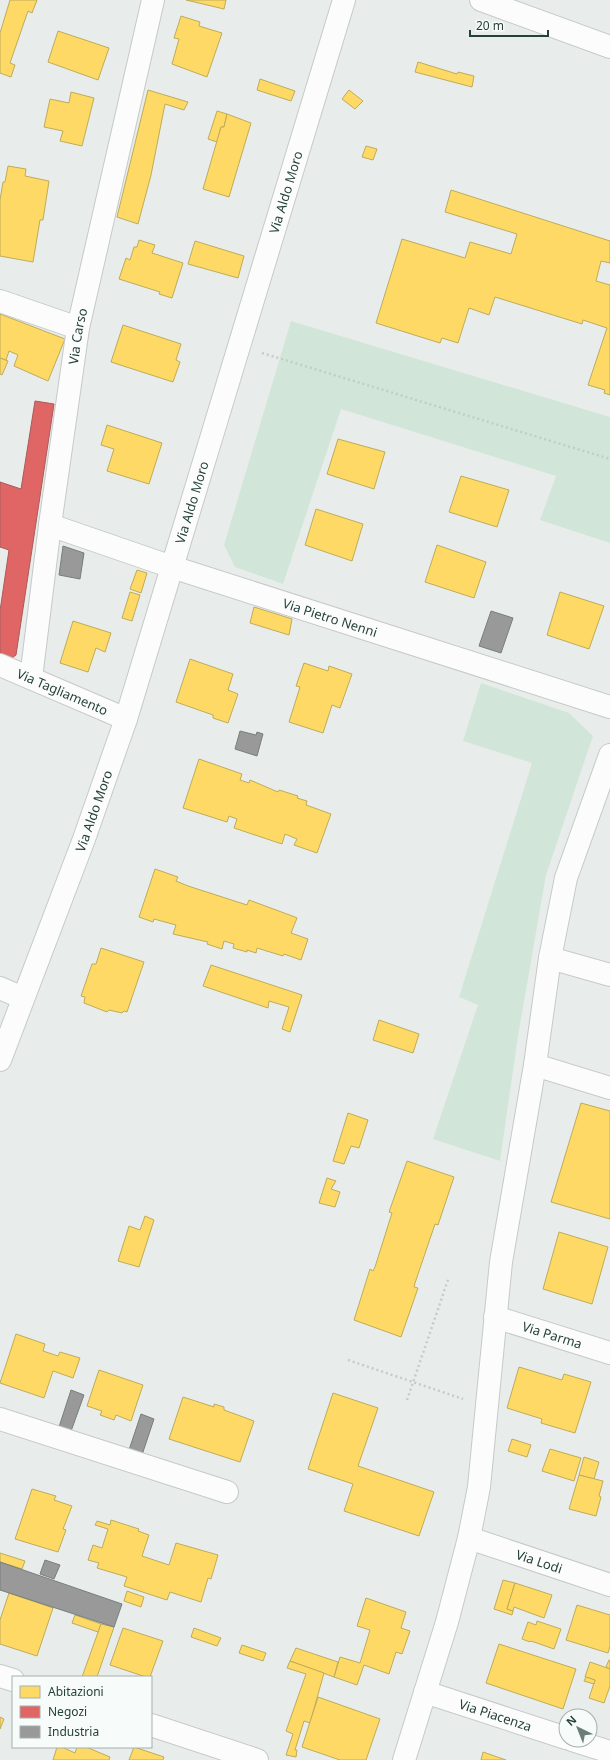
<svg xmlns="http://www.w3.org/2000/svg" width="610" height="1760" viewBox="0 0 610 1760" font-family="'Noto Sans',sans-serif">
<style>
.green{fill:#d1e6d8}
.homes{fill:#ffd966;stroke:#bdac59}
.shops{fill:#e06666;stroke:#a85b59}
.industry{fill:#999;stroke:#767f7c}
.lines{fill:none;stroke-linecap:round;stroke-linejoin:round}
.minor-casing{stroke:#c5cac8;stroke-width:24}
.path{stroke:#c3ccca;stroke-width:2.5;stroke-dasharray:2 3;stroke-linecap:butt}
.minor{stroke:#fcfcfc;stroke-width:22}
.labels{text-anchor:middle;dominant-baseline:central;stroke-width:4;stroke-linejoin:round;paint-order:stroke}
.street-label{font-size:13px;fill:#24423a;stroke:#f7fbf9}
</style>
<rect width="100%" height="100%" fill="#e8edeb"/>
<g class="green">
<polygon points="291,321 610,417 610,543 540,520 556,476 341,409 283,584 235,567 224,545"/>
<polygon points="481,683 569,713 593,736 546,875 518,1036 500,1161 433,1139 478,1005 459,997 532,763 463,741"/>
</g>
<g class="homes">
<polygon points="10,0 37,0 32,13 28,11 10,63 15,65 11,77 0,73 0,33"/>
<polygon points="186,0 226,0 224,9"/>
<polygon points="181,16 200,22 199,26 222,33 207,77 172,64 179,39 174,38"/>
<polygon points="58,31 109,48 98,80 48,62"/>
<polygon points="418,62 457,74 458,72 474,76 472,87 415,72"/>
<polygon points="260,79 295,91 291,101 257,90"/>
<polygon points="148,90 188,102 184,110 165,104 151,175 138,224 117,217"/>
<polygon points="349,90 363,101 355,109 342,99"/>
<polygon points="71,92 94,98 82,146 60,141 63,131 44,127 50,99 69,103"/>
<polygon points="217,111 227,114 224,127 221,127 217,142 208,139"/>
<polygon points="227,114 251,123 229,197 203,189 221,127 224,127"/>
<polygon points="366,146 377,149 373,160 362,157"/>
<polygon points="8,166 26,169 25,176 49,181 43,220 40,220 33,262 0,256 0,200 3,182 5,182"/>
<polygon points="451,190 610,241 610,263 601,261 596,281 610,285 610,395 604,393 605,390 588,385 607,328 583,320 582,324 495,297 489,315 469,308 458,343 442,338 440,343 376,323 402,239 465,258 470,242 511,254 517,234 445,212"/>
<polygon points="139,240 155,245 152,253 183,263 172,298 159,294 160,292 119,279 126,258 130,260 134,247 137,247"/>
<polygon points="195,241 244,256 238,278 188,264"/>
<polygon points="0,314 65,339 48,381 14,366 18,355 9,351 6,360 0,358"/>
<polygon points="123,325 181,344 176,360 180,362 173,382 111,362"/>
<polygon points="0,358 8,361 2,375 0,374"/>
<polygon points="107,425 162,443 149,484 107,471 114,449 101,445"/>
<polygon points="338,439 385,452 374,489 327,474"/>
<polygon points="461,476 509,490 497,527 449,512"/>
<polygon points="316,509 363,524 352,561 305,545"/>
<polygon points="437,545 486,562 474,598 425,582"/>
<polygon points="137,570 147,573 141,593 130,589"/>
<polygon points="130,592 140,595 132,621 122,618"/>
<polygon points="560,592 604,606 589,649 547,635"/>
<polygon points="254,607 292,619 289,635 250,623"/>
<polygon points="73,621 111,633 105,652 96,648 88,672 60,663"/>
<polygon points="190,659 233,674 228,690 238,694 228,723 213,718 213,715 176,702"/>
<polygon points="304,663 328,671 329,666 352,674 340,708 332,705 323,733 289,722 300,687 296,686"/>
<polygon points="199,759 242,774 240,780 249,783 250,780 278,792 279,790 298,796 297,798 307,801 306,805 331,814 317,853 294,845 297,839 285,834 282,844 234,828 237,819 229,816 227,822 183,808"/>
<polygon points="155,869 178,877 176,881 188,886 247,905 249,900 295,917 297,918 291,933 308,939 301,960 284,954 283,956 257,948 256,953 247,950 247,952 233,948 234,944 224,941 222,949 207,944 208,942 173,934 176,925 154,919 153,922 139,917"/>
<polygon points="101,948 144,962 127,1012 124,1011 122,1013 109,1010 107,1012 84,1003 85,997 81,996 92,964 96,964"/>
<polygon points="211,965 302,995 290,1032 282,1029 289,1007 269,1001 268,1008 203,986"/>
<polygon points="379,1020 419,1034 413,1053 373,1040"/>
<polygon points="581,1103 610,1111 610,1219 551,1202"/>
<polygon points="348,1113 368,1120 359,1148 351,1146 344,1164 333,1161"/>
<polygon points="407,1161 454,1177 438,1225 435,1224 415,1283 414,1287 418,1288 401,1337 354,1320 370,1269 373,1271 375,1267 392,1213 389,1212"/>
<polygon points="327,1178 336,1181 331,1189 340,1192 335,1207 319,1203"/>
<polygon points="145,1216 154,1220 139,1267 118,1261 129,1226 140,1230"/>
<polygon points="559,1232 608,1247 592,1304 543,1289"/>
<polygon points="16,1334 45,1344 43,1351 58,1356 60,1352 80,1358 73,1378 53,1371 44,1398 0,1383"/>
<polygon points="519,1367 562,1380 564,1374 591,1382 575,1433 541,1423 542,1419 507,1408"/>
<polygon points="99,1370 143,1385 131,1421 116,1415 114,1420 100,1415 102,1411 87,1406"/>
<polygon points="333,1393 378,1408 358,1466 434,1492 419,1536 344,1511 353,1484 308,1469"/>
<polygon points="183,1397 214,1407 214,1404 224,1407 224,1410 254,1421 240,1462 169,1439"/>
<polygon points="512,1439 531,1445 527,1457 508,1451"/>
<polygon points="550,1449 581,1458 574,1481 542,1471"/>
<polygon points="584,1457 599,1462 594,1479 579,1475"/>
<polygon points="579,1475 603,1481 599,1496 601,1497 596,1516 569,1509"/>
<polygon points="32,1489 56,1496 54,1500 72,1506 63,1529 66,1530 58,1552 15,1539"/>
<polygon points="111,1520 139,1529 138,1531 149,1535 142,1556 169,1565 176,1543 218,1555 211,1579 208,1578 201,1602 170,1592 167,1600 124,1586 127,1577 97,1568 99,1563 88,1560 93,1545 102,1548 108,1529 95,1525 97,1521 110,1525"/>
<polygon points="0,1553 25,1561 22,1569 0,1562"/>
<polygon points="503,1580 515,1583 507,1609 513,1611 512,1615 494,1609"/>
<polygon points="515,1583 552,1595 544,1618 514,1607 513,1611 507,1609"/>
<polygon points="127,1591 144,1597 141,1607 124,1601"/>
<polygon points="9,1593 53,1608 37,1656 0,1644 0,1620"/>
<polygon points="366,1598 406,1612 401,1628 410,1631 402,1654 396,1652 389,1674 364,1665 357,1685 334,1677 340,1657 360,1663 370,1630 357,1626"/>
<polygon points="577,1605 610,1615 610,1646 608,1653 566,1640"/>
<polygon points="75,1615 101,1624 98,1632 72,1623"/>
<polygon points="537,1621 561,1629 554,1649 531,1641 530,1642 522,1639 528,1622 536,1625"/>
<polygon points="101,1624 114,1627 97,1677 82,1677"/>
<polygon points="123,1628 163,1641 150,1677 146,1677 110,1665"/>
<polygon points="194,1628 221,1638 217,1646 191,1637"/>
<polygon points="499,1644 576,1669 563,1709 486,1683"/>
<polygon points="242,1645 266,1653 263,1661 239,1653"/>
<polygon points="296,1648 338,1662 334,1677 290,1661"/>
<polygon points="609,1660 610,1660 610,1669 606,1667"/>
<polygon points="290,1661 324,1673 310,1723 304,1721 295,1750 297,1750 296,1757 286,1755 293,1734 286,1731 306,1674 287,1668"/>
<polygon points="590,1662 610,1669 610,1686 604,1703 589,1698 595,1680 585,1677"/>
<polygon points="586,1677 595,1680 594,1684 584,1681"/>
<polygon points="318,1697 380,1719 366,1760 340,1760 302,1747"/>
<polygon points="0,1717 4,1719 0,1729"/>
<polygon points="57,1747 62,1747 75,1753 77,1747 86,1747 110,1757 109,1760 53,1760"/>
<polygon points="134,1747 164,1757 163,1760 129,1760"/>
<polygon points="483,1752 506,1760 481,1760"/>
</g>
<polygon class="shops" points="35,401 54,404 16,655 12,658 0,653 0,611 9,550 0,547 0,482 21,489"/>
<g class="industry">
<polygon points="63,546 84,553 80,579 59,575"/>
<polygon points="491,611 513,618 501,653 479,646"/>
<polygon points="240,731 256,735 257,732 263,734 257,756 235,749"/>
<polygon points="71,1390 84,1395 70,1434 58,1430"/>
<polygon points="141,1414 154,1419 141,1458 128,1453"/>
<polygon points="45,1560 60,1565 54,1579 40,1574"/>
<polygon points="0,1562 122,1604 114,1627 0,1590"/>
</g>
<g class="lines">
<g class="minor-casing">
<g id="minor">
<polyline points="481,0 610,47"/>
<polyline points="0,301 78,328"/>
<path id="s1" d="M50 525 172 567 610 707"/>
<path id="s2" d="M0 665 126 719"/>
<path id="s3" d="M31 678 50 525 78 328 153 0"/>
<polyline points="550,958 610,975"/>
<polyline points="0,988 23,998"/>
<path id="s4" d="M0 1060 84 839 126 719 344 0"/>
<polyline points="535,1065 610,1088"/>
<path id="s5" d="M495 1317 610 1353"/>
<polyline points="0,1419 227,1492"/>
<path id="s6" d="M469 1538 610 1585"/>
<polyline points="0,1676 13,1680"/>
<path id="s7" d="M425 1692 566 1738"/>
<polyline points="151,1725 257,1760"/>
<polyline points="572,1740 610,1752"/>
<polyline points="404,1760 447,1622 469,1538 479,1487 501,1262 535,1065 550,958 566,878 610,755"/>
</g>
</g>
<g class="path">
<polyline points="262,353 610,459"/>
<polyline points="348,1360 463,1399"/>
<polyline points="407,1400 449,1277"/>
</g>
<use href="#minor" class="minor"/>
</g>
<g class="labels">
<g class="street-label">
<text stroke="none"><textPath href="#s4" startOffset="914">Via Aldo Moro</textPath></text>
<text stroke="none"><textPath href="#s3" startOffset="345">Via Carso</textPath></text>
<text stroke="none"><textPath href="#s4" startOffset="590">Via Aldo Moro</textPath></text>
<text stroke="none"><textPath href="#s1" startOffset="295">Via Pietro Nenni</textPath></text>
<text stroke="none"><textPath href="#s2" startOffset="68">Via Tagliamento</textPath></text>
<text stroke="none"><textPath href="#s4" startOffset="266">Via Aldo Moro</textPath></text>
<text stroke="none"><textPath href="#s5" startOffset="60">Via Parma</textPath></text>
<text stroke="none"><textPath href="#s6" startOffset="74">Via Lodi</textPath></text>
<text stroke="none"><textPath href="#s7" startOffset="74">Via Piacenza</textPath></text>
</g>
</g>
<rect x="12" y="1676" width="140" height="72" fill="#f7fbf9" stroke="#a3b1ad"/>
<rect x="20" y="1686" width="20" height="12" fill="#ffd966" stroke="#a3b1ad"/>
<text x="48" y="1696" font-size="12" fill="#24423a">Abitazioni</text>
<rect x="20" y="1706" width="20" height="12" fill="#e06666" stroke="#a3b1ad"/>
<text x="48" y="1716" font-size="12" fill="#24423a">Negozi</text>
<rect x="20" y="1726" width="20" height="12" fill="#999999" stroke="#a3b1ad"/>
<text x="48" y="1736" font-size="12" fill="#24423a">Industria</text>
<g transform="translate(578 1728) rotate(317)"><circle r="19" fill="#f7fbf9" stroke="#a3b1ad"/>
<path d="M0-3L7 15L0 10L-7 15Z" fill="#697e78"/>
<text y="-6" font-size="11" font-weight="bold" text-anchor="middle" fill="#24423a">N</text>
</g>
<path d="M470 30v6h78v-6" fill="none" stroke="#24423a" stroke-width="2"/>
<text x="476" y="30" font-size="12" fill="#24423a" stroke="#f7fbf9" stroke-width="3" paint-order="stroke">20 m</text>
</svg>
